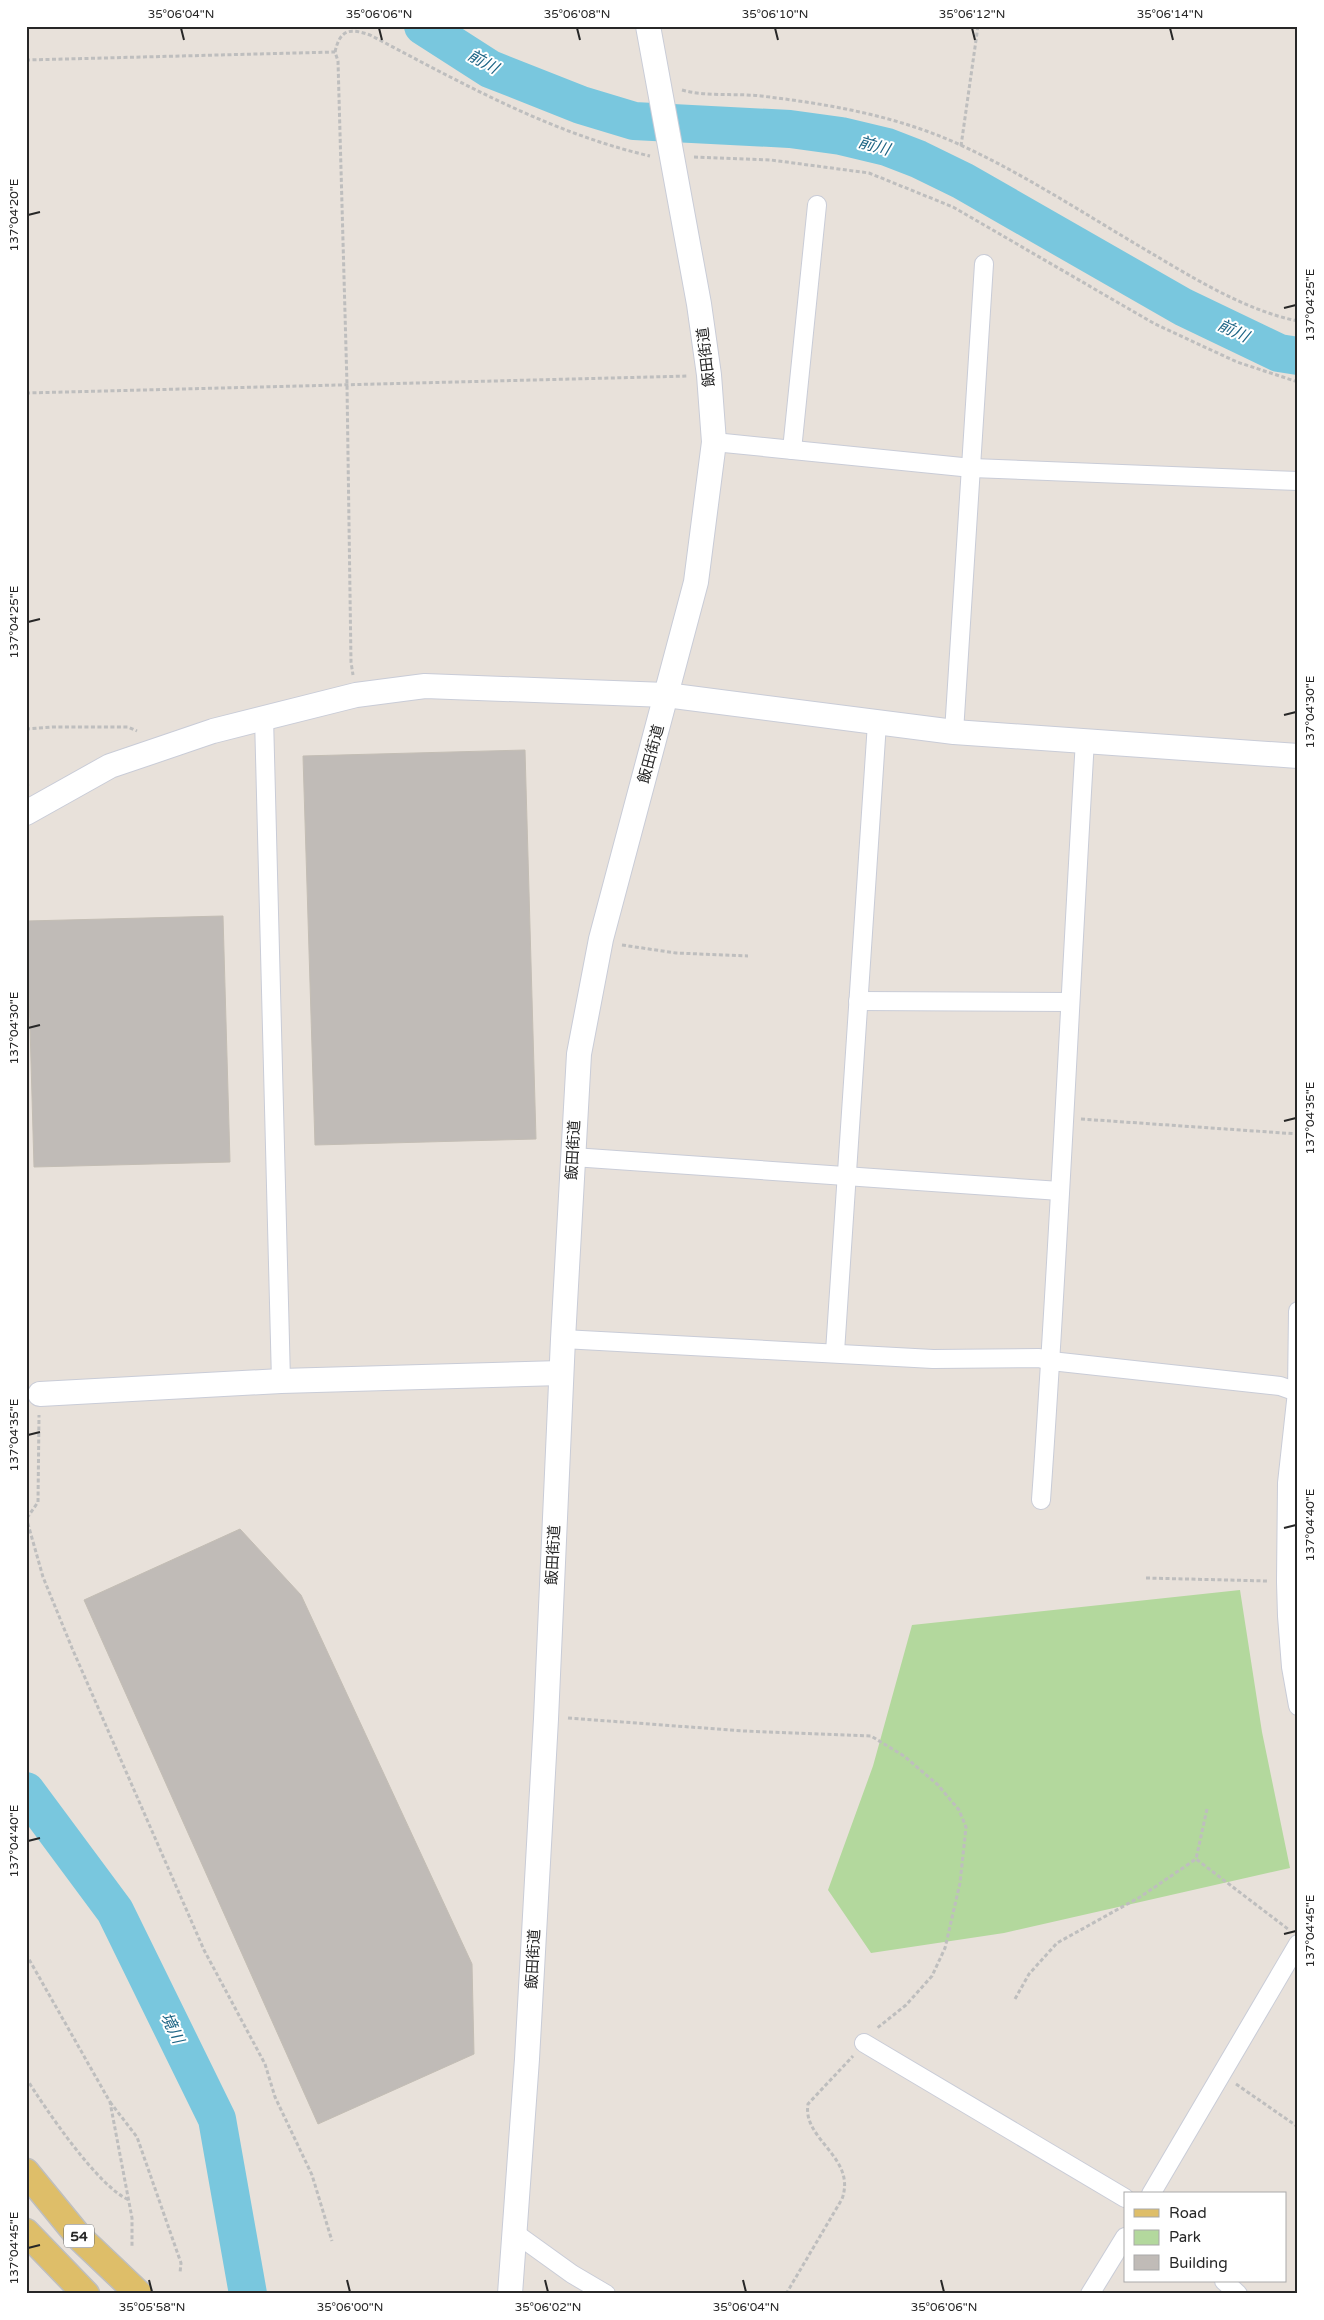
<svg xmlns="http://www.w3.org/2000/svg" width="1324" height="2320" viewBox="0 0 1324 2320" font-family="'Varela Round','Noto Sans JP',sans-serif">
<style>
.green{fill:#b3d89d}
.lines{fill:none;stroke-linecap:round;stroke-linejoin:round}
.river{stroke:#79c7de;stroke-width:38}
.building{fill:#c0bbb7;stroke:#c3bdb4}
.street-casing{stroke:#c9ccd7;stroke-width:20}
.secondary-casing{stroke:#c9ccd7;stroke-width:26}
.primary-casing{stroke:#bebebe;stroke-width:29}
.path{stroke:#bebebe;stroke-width:3;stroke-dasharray:4 2.5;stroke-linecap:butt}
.street{stroke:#fff;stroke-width:18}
.secondary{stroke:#fff;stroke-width:24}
.primary{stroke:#debe69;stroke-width:26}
.ticks{fill:none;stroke:#272727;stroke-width:2}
.labels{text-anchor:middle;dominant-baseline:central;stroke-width:4;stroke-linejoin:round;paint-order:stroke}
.shield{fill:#fff;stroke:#686868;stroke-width:1}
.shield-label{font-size:14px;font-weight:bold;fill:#272727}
.street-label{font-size:15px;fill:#272727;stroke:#fff}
.water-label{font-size:16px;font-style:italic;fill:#1d6585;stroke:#fff}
.neatline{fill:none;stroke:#272727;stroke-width:2}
.ticks-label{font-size:12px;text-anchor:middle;fill:#272727}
</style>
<rect width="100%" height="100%" fill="#e8e1da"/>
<polygon class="green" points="1240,1590 1262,1732 1290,1868 1004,1933 871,1953 828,1890 873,1766 912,1625"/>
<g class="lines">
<g class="river">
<polyline points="423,26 490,69 581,105 634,121 790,129 841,136 887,147 918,159 963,181 1183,307 1279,353 1298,356"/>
<polyline points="26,1791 115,1911 217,2119 248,2294"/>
</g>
</g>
<g class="building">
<polygon points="525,750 536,1139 315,1145 303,756"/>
<polygon points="223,916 230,1162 34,1167 27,921"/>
<polygon points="240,1529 301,1595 472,1964 474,2054 318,2124 84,1600"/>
</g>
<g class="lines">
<g class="street-casing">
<g id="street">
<polyline points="714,442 972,468 1298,481"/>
<polyline points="792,450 817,205"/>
<polyline points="264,717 281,1381"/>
<polyline points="954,732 984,264"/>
<polyline points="858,1001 1070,1002"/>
<polyline points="573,1157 1060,1191"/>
<polyline points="1298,1311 1297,1392 1287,1483 1286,1582 1287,1616 1291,1667 1298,1706"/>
<polyline points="563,1339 933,1359 1039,1358 1051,1361 1280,1386 1297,1392"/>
<polyline points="835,1352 877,723"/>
<path d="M1041 1500C1059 1247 1070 994 1085 740"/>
<polyline points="864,2043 1125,2198"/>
<polyline points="1151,2194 1298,1944"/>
<polyline points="515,2233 572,2274 606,2294"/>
<polyline points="1224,2281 1238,2294"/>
<polyline points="1090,2294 1125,2237"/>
</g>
</g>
<g class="secondary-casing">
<g id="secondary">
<polyline points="26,813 110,766 213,731 356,695 425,686 666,695 954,732 1298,756"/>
<polyline points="40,1394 281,1381 561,1373"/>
<polyline points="510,2294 527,2059 546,1719 563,1339 579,1054 601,939 696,582 714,442 709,375 699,304 648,26"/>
</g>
</g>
<g class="primary-casing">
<g id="primary">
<polyline points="26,2172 80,2238 139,2294"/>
<polyline points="26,2232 86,2294"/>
</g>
</g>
<g class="path">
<path d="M335 52C340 29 350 28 370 35 460 82 550 133 650 156"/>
<polyline points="26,60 335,52 338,61 347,385 351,662 353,675"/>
<path d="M682 90C707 97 735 93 761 96 828 104 892 115 954 142 1023 173 1086 215 1151 253 1195 279 1247 311 1298 321"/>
<polyline points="961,146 978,26"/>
<polyline points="694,157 771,160 869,173 953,207 1155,324 1237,362 1298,382"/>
<polyline points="26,393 688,376"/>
<polyline points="26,729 52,727 128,727 137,731"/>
<polyline points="26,769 28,788"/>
<polyline points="26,902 27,835"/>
<polyline points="622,945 676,953 748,956"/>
<polyline points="1081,1119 1298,1134"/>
<polyline points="26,1517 43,1577 72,1648 204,1950 265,2064 275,2097 312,2175 332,2241"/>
<polyline points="27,1518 38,1502 39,1415"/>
<polyline points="1146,1578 1268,1581"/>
<polyline points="568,1718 744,1731 871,1736 904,1756 938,1785 959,1810 966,1827 960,1883 945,1948 932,1976 906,2005 876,2029"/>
<polyline points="1207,1809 1196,1859 1288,1929"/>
<polyline points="26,1954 110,2102 132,2218 132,2248"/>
<polyline points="1015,1999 1029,1974 1057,1943 1140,1897 1196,1859"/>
<path d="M26 2078C45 2108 98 2187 129 2200"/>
<polyline points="1236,2084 1298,2127"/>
<polyline points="110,2102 137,2137 181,2263 180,2273"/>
<path d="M786 2294 842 2199C857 2157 802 2140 808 2104L853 2056"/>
</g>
<use href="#street" class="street"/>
<use href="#secondary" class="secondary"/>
<use href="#primary" class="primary"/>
</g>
<path class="ticks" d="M181 28 184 40M379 28 382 40M577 28 580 40M775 28 778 40M972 28 975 40M1170 28 1173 40M28 215 40 212M1284 308 1296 305M28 622 40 619M1284 715 1296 712M28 1028 40 1025M1284 1121 1296 1118M28 1435 40 1432M1284 1528 1296 1525M28 1841 40 1838M1284 1934 1296 1931M28 2248 40 2245M149 2280 152 2292M347 2280 350 2292M545 2280 548 2292M743 2280 746 2292M941 2280 944 2292"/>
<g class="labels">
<rect class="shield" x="64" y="2224.5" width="30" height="23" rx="4"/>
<g class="shield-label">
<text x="79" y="2236">54</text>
</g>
<g class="street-label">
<text transform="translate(706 357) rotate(-97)">飯田街道</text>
<text transform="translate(651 754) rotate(-75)">飯田街道</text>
<text transform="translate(573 1150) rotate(-87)">飯田街道</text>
<text transform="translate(553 1555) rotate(-87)">飯田街道</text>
<text transform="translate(533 1959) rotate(-87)">飯田街道</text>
</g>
<g class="water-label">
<text transform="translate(483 62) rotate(29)">前川</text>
<text transform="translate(874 146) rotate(16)">前川</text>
<text transform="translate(1233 331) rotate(25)">前川</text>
<text transform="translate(172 2028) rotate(64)">境川</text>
</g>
</g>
<rect width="1324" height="2320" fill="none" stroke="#ffffff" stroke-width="55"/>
<rect x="1124" y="2192" width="162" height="90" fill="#ffffff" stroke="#a9a9a9"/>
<rect x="1134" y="2209" width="25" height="8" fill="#debe69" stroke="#a9a9a9"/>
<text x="1169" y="2218" font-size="15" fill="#272727">Road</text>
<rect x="1134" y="2230" width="25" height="15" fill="#b3d89d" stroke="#a9a9a9"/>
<text x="1169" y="2242" font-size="15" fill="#272727">Park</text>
<rect x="1134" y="2255" width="25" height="15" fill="#c0bbb7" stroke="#a9a9a9"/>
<text x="1169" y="2268" font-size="15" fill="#272727">Building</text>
<rect x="28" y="28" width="1268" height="2264" class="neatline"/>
<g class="ticks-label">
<text x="181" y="18">35°06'04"N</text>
<text x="379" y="18">35°06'06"N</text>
<text x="577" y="18">35°06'08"N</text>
<text x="775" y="18">35°06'10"N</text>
<text x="972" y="18">35°06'12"N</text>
<text x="1170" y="18">35°06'14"N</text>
<text transform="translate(14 215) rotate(-90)" y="4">137°04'20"E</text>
<text transform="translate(1310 305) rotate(-90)" y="4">137°04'25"E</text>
<text transform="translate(14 622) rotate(-90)" y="4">137°04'25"E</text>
<text transform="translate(1310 712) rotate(-90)" y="4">137°04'30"E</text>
<text transform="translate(14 1028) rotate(-90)" y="4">137°04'30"E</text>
<text transform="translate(1310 1118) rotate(-90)" y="4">137°04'35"E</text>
<text transform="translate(14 1435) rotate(-90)" y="4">137°04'35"E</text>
<text transform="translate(1310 1525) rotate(-90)" y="4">137°04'40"E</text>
<text transform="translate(14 1841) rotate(-90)" y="4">137°04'40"E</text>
<text transform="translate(1310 1931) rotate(-90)" y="4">137°04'45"E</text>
<text transform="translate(14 2248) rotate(-90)" y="4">137°04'45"E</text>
<text x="152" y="2311">35°05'58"N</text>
<text x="350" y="2311">35°06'00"N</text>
<text x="548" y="2311">35°06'02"N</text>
<text x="746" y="2311">35°06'04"N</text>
<text x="944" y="2311">35°06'06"N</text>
</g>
</svg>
